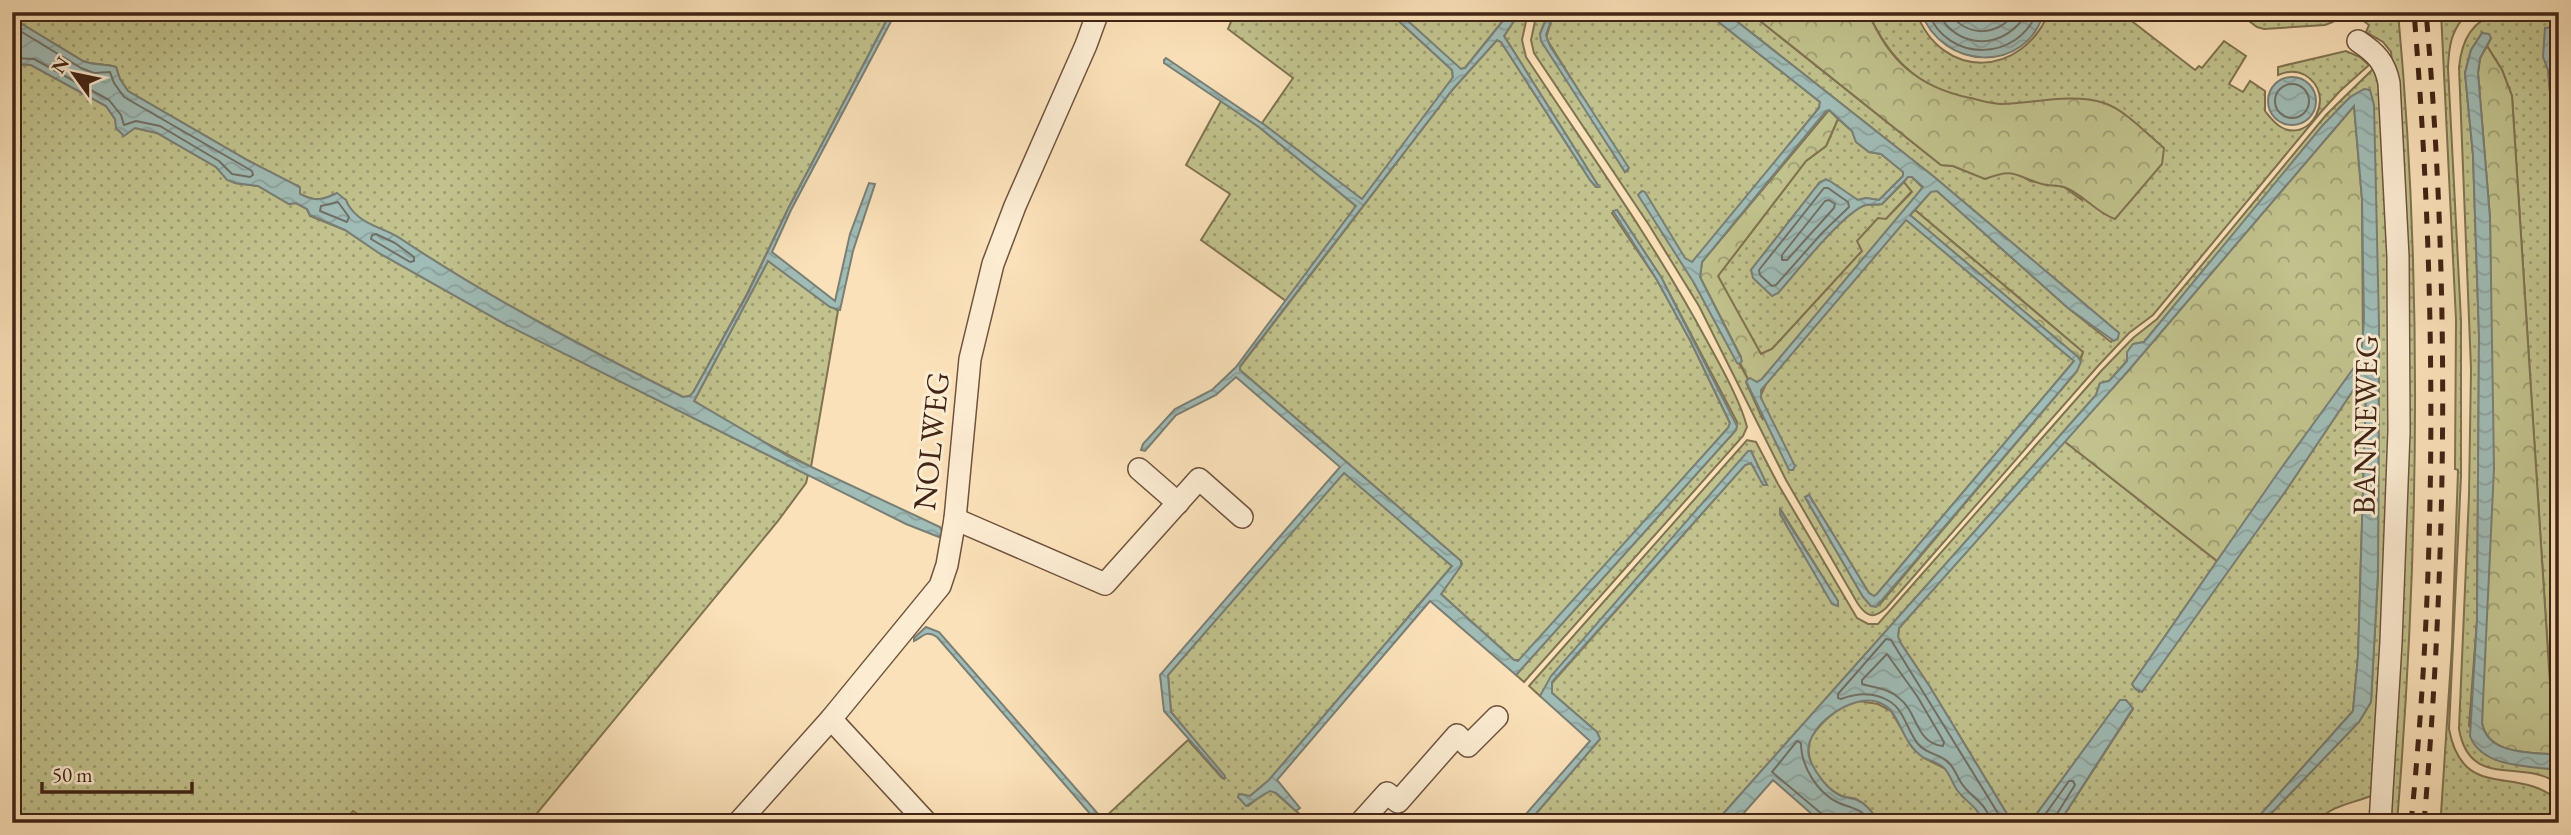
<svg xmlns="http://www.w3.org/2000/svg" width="2571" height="835" viewBox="0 0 2571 835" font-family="'EB Garamond',serif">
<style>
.grass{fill:url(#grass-dots);stroke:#817351;stroke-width:2;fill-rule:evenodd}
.forest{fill:url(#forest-crowns);stroke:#817351;stroke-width:2}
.water{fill:url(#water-waves);stroke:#7a7f76;stroke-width:2}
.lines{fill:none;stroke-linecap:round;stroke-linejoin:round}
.shore{stroke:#707066;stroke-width:2}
.minor-casing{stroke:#70533e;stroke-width:24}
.minor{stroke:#fcecd2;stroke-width:21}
.rail{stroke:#412415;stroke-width:5;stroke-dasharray:12 12;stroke-linecap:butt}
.labels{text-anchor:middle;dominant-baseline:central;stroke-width:6;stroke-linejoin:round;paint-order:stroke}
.street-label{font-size:32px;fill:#412415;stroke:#fcecd2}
</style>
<defs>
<pattern id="grass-dots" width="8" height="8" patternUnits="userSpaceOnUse" patternTransform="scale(1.75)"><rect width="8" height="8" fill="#c1c28d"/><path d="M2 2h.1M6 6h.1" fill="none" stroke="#9e9d72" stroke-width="1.8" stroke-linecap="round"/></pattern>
<pattern id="forest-crowns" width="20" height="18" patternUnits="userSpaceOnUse" patternTransform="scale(1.75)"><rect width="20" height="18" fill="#c1c28d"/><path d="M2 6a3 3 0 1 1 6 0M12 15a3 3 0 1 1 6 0" fill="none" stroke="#9e9d72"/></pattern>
<pattern id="water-waves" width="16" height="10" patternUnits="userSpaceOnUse" patternTransform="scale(1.75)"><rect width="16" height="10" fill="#a0bcb6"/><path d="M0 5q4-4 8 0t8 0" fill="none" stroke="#8ba19c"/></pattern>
</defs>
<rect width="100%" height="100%" fill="#fbe1b9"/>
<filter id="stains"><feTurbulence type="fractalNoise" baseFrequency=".00286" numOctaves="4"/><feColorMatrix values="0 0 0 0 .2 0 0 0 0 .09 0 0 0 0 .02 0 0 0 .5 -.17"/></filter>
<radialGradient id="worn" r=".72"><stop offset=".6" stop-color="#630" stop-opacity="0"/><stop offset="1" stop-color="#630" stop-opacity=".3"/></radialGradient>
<g class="grass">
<path d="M12 12H891L788 209 747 294 694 391 690 396 683 397C587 349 491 299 401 239 388 230 371 227 358 217 353 212 348 207 346 200L334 194C322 202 312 200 300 194L299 187 249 161 128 91 120 79 116 67C105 63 95 66 83 61L12 18Z"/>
<polygon points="1235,12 1389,12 1452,70 1453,79 1364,197 1361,199 1262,123 1293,78 1228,29"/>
<polygon points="1398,12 1510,12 1465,68 1460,69"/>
<path d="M1520 12H1528L1522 40 1526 57C1588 151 1654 242 1707 341 1720 365 1741 402 1747 427L1743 436 1524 682 1516 675 1736 430 1737 422 1661 277 1617 210 1612 213 1657 280 1691 342 1730 423 1728 428 1521 660H1514L1441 594 1462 564 1461 561 1240 370V367L1453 89 1497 40 1501 42 1590 180 1596 187H1599L1504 36Z"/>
<path d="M1537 12H1549L1540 34 1625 172 1628 170 1546 38 1554 12H1706L1820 102 1819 108 1694 261 1692 263 1685 259 1694 283 1748 379 1746 382 1763 420 1761 395 1766 384 1906 219 2074 361 1877 594 1874 596 1869 593 1809 495 1805 497 1863 597 1871 606 1880 604 2077 371 2083 352 1915 210 1931 191H1937L2068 308 2111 342 2119 333 1933 176 1725 12H1749L1941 165 1953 166 1985 179 2004 171 2019 174 2030 181 2064 187 2082 200 2056 100C2037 101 2016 106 1997 104 1933 96 1894 72 1868 12H1916C1942 81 2022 78 2049 12H2120L2195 70 2199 66 2202 68 2224 41 2246 56 2229 84 2243 92 2250 81 2265 91V111C2269 116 2274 123 2281 127 2310 144 2338 95 2305 75 2296 70 2287 71 2278 75V67L2346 51 2360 57 2369 65 2340 91 2321 112 2153 315 2129 333 2098 366 1886 608C1874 619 1867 617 1858 604L1786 480 1699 306 1649 225 1534 53 1531 40Z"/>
<polygon points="2237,12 2339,12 2333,22 2325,25 2264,29 2257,27"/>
<path d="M2357 12H2398C2423 282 2419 553 2397 823H2388L2399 136 2391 52 2383 42 2366 32 2369 25 2357 16Z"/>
<path d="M2441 12H2469C2451 29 2449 45 2448 68L2461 321V476L2449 729C2463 803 2517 764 2559 801V820L2556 823H2443L2444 815 2441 814 2452 645 2458 470 2455 469 2456 320Z"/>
<path d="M2501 12H2559V45L2554 28 2544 51 2548 70 2559 192V729L2551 699 2512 96 2502 70 2487 46 2491 38 2482 33 2471 50 2465 73 2473 155 2479 336 2477 620 2469 726 2521 765 2559 770V785C2525 756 2470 792 2459 729L2469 495 2471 369 2459 67C2462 39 2472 20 2501 12Z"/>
<polygon points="17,64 31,65 106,106 115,119 135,128 157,133 216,167 235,183 258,186 289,204 296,203 307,209 310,216 345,230 379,253 507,325 808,475 806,483 778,521 529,823 371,823 353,811 343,823 12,823 12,67"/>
<path d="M2373 69 2380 82 2389 213 2390 489 2381 697 2376 718 2373 795C2353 804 2331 804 2317 823H2262L2359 722 2371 702 2378 574 2379 325 2340 107 2144 342 2134 344 2127 354V361L2109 381 2100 383 2096 395 1715 823H1528L1600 739 1597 732 1552 693V683L1745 465 1751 463 1763 484 1767 485 1751 451 1540 696 1529 686 1747 440 1756 442 1778 484 1857 618 1868 624H1878L2102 370 2133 338 2157 319 2326 115ZM1781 510 1838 601V606L1833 604 1780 514Z"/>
<polygon points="1221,101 1259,127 1356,206 1286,301 1201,240 1230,194 1186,165"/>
<path d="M1838 119 1852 131 1856 142 1869 152 1881 154 1904 172 1903 176 1879 200 1866 198 1858 200 1820 182 1751 270 1778 293C1794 275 1845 210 1866 205 1871 204 1877 205 1882 204L1904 182 1912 191 1886 219 1862 251 1772 349 1761 354 1717 277 1806 161 1826 146Z"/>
<polygon points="768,261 838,311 811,467 736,427 694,401"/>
<polygon points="2361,382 2365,384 2366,391 2358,656 2353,711 2253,823 2059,823 2133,709 2126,700 2120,701 2030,823 2015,823 2010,819 1930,687 1900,642 1898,637 1899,628 2064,441 2217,561 2132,684 2139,692 2287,489 2358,383"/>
<polygon points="1346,473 1452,566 1269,780 1250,796 1239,795 1238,797 1248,806 1267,791 1273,791 1310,823 1106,823 1103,819 1188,740 1222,778 1225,778 1171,712 1168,675 1341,475"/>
<path d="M1859 701 1878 704 1891 711 1912 747 1924 758 1946 769 1962 796 1976 807 1984 823H1879C1874 814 1866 804 1856 799 1851 797 1845 798 1840 795 1819 785 1798 753 1815 732 1827 716 1840 706 1859 701Z"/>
</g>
<g class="forest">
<path d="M1749 12H1868C1889 61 1918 87 1970 98 1980 100 1991 104 2002 104 2034 103 2072 93 2104 103 2124 109 2148 135 2164 148L2162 164 2115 219C2096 213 2082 193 2064 187 2057 185 2049 186 2042 184 2014 176 2016 167 1985 179L1953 166 1941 165Z"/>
<path d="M2487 46 2502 70 2512 96 2551 699 2559 729V755C2532 752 2488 756 2482 723L2491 340 2490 218 2478 73 2480 58Z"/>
<polygon points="2354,106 2362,199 2363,351 2361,358 2217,561 2064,441 2128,371"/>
<polygon points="1829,110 1838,119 1826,146 1806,161 1718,276 1761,354 1772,349 1862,251 1857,241 1878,218 1886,219 1912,192 1904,182 1908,177 1912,177 1923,188 1762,379 1757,382 1748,379 1740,363 1741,357 1700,277 1702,262"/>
<polygon points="1915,210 2083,352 2080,359 1910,215"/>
</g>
<g class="water">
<path d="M891 12H896L791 210 772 252 835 301 850 234 869 183 875 184 853 251 840 310 830 307 768 261 694 401 788 456 940 527 943 533 939 537 906 524 507 325 379 253 345 230 310 215 307 209 296 203 289 204 258 186 235 183 227 180 216 167 157 133 135 128 124 136 116 128 115 119 106 106 31 65 17 64 12 67V18L83 61C95 66 105 63 116 67L120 79 128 91 249 161 300 187V194C314 202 323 200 337 193L346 200C348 207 353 212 359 217 371 227 388 230 401 239 491 299 587 349 683 397L690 396 694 391 747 295 788 209Z"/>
<polygon points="1389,12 1398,12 1461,69 1465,68 1510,12 1520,12 1504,36 1599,187 1596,187 1590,180 1501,42 1497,40 1453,89 1240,366 1240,370 1461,561 1461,566 1441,594 1514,660 1518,661 1728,428 1730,423 1691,342 1657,280 1613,211 1617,210 1661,277 1737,426 1736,430 1516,675 1430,601 1277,780 1300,808 1296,811 1276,793 1270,791 1246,806 1238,797 1239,794 1250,796 1269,780 1452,566 1344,473 1168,675 1171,712 1225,776 1224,779 1164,711 1160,675 1340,467 1236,377 1216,395 1176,415 1145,451 1141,450 1143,444 1175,409 1212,390 1236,367 1356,206 1259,127 1164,63 1164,60 1166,58 1266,126 1362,199 1453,77 1452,70"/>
<polygon points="1549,12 1554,12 1546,35 1550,46 1629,168 1625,172 1541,41 1540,34"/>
<path d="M1706 12H1725L1933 176 2119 333 2118 338 2114 341 2068 308 1937 191 1931 192 1910 215 2078 357 2081 362 2077 371 1876 607 1871 606 1863 597 1805 497 1809 495 1869 593 1874 596 1877 594 2074 361 1906 220 1761 390V398L1795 466 1793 470H1789L1746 381 1750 378 1757 382 1762 379 1923 187 1912 177H1908L1882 204C1877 205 1871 204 1866 205 1845 210 1794 275 1778 293L1772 296 1753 278 1751 270 1820 182 1826 179 1830 181 1858 200 1866 198 1879 200 1903 176V172L1881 154 1869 152 1856 142 1852 131 1829 110 1825 112 1702 262 1700 277 1741 358 1742 361 1739 364 1737 363 1694 283 1638 195 1642 191 1645 192 1685 258 1692 262 1819 108 1820 102Z"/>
<path d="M1921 12H2044C2026 75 1942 70 1921 12Z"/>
<polygon points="2554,27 2559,45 2559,192 2548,70 2543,57 2545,28"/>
<path d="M2482 33 2489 34 2491 38 2480 58 2478 73 2490 218 2494 468 2482 723C2488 756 2532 752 2559 755V770C2529 766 2482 768 2470 736L2477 620 2479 336 2473 155 2465 73 2471 50Z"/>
<circle cx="2292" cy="101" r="24"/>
<path d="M2364 89 2370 90 2374 105 2379 325 2378 574 2371 702 2359 722 2262 823H2253L2353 711 2358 656 2366 390 2365 384 2361 382 2358 383 2287 489 2142 692 2135 689 2132 684 2277 474 2361 358 2364 321 2362 199 2354 106 2128 371 1899 628 1898 636 1900 642 1930 687 2010 819 2015 823H1984C1977 806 1967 803 1957 790 1952 783 1950 773 1943 767 1936 761 1927 761 1920 755 1906 744 1903 729 1894 715 1874 686 1836 707 1819 726 1811 736 1805 747 1810 760 1816 774 1828 790 1841 796 1846 798 1852 798 1857 800 1867 804 1874 814 1879 823H1822L1773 780 1735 823H1715L2096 395 2100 383 2109 381 2127 361V352L2133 344 2144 342 2322 126 2350 97Z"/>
<polygon points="1748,451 1751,451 1767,485 1763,485 1751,463 1745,465 1552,682 1552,693 1597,732 1600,739 1528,823 1518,823 1590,741 1540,696 1551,676"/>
<polygon points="1780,510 1838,601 1838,606 1832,604 1780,514"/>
<path d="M926 627 939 632 1106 823H1098L937 637C925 629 922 638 914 641V638Z"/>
<polygon points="2120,700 2126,700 2133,708 2059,823 2030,823"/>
</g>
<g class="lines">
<g class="shore">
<path d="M1928 12C1947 63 2018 62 2037 12"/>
<path d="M1938 12C1957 52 2007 50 2027 12"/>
<path d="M1949 12C1966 38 1999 37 2015 12"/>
<polyline points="12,26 81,68 94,73 110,72 114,83 124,97 252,171 253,175 250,177 232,174 219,161 160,126 136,121 124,125 121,115 109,100 34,59 12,58"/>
<polyline points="2559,41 2553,43 2551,56 2555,69 2559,115"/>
<circle cx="2292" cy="101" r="17"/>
<polygon points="1824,188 1828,188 1848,202 1849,207 1822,233 1776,285 1772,286 1760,275 1759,270"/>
<polygon points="1829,200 1835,204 1834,208 1787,260 1782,260 1782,255 1825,201"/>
<polygon points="338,202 349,217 347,222 320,211 321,206"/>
<polygon points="376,234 395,243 414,257 414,261 410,262 371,239 372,235"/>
<path d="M1887 654 1917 696 1944 742 1943 746C1915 743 1918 712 1899 698 1888 688 1874 688 1862 684V680Z"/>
<path d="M1826 823 1823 815 1772 772 1797 741 1801 743C1801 766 1817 793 1839 803 1853 809 1862 808 1871 823"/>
<path d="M1990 823C1988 803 1972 799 1962 784 1957 777 1955 768 1947 761 1939 754 1927 754 1919 745 1907 732 1905 710 1889 701 1874 692 1857 693 1841 699L1838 698V694L1886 639 1891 640 2004 823"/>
<polyline points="2039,823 2069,781 2073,781 2075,785 2055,817 2054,823"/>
</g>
<g class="minor-casing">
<g id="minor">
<path d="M2358 41C2376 53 2385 62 2389 83L2398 257 2399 431 2391 642 2380 823"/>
<polyline points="1139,469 1178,503"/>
<polyline points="955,519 1105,584 1199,479 1242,517"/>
<polyline points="831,719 927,823"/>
<polyline points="738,823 831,719 940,586 947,565 955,519 970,359 993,264 1015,206 1086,45 1098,12"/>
<polyline points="1360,823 1387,793 1398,802 1457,735 1468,746 1497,717"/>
</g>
</g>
<use href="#minor" class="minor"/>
<g class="rail">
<path d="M2411 823C2438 554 2436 282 2414 12"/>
<path d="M2424 823C2447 553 2450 282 2426 12"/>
</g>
</g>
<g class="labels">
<g class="street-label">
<text transform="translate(2365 425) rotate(-89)">BANNEWEG</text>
<text transform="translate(931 441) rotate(-84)">NOLWEG</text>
</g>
</g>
<rect width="2571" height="835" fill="none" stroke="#fbe1b9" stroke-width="42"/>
<rect x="14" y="14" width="2543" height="807" fill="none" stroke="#412415" stroke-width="3.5"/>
<rect x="21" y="21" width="2529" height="793" fill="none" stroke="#412415" stroke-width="2"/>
<g transform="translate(74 74) rotate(303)" stroke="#fcecd2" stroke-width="5" paint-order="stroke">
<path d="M0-5L12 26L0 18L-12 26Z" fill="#412415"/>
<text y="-10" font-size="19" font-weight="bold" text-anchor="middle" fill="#412415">N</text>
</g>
<path d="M42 782v10h150v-10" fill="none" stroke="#412415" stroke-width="3.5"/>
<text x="52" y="782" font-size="21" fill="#412415" stroke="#fcecd2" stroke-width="5" paint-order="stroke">50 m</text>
<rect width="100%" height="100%" filter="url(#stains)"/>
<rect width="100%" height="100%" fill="url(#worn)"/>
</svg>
